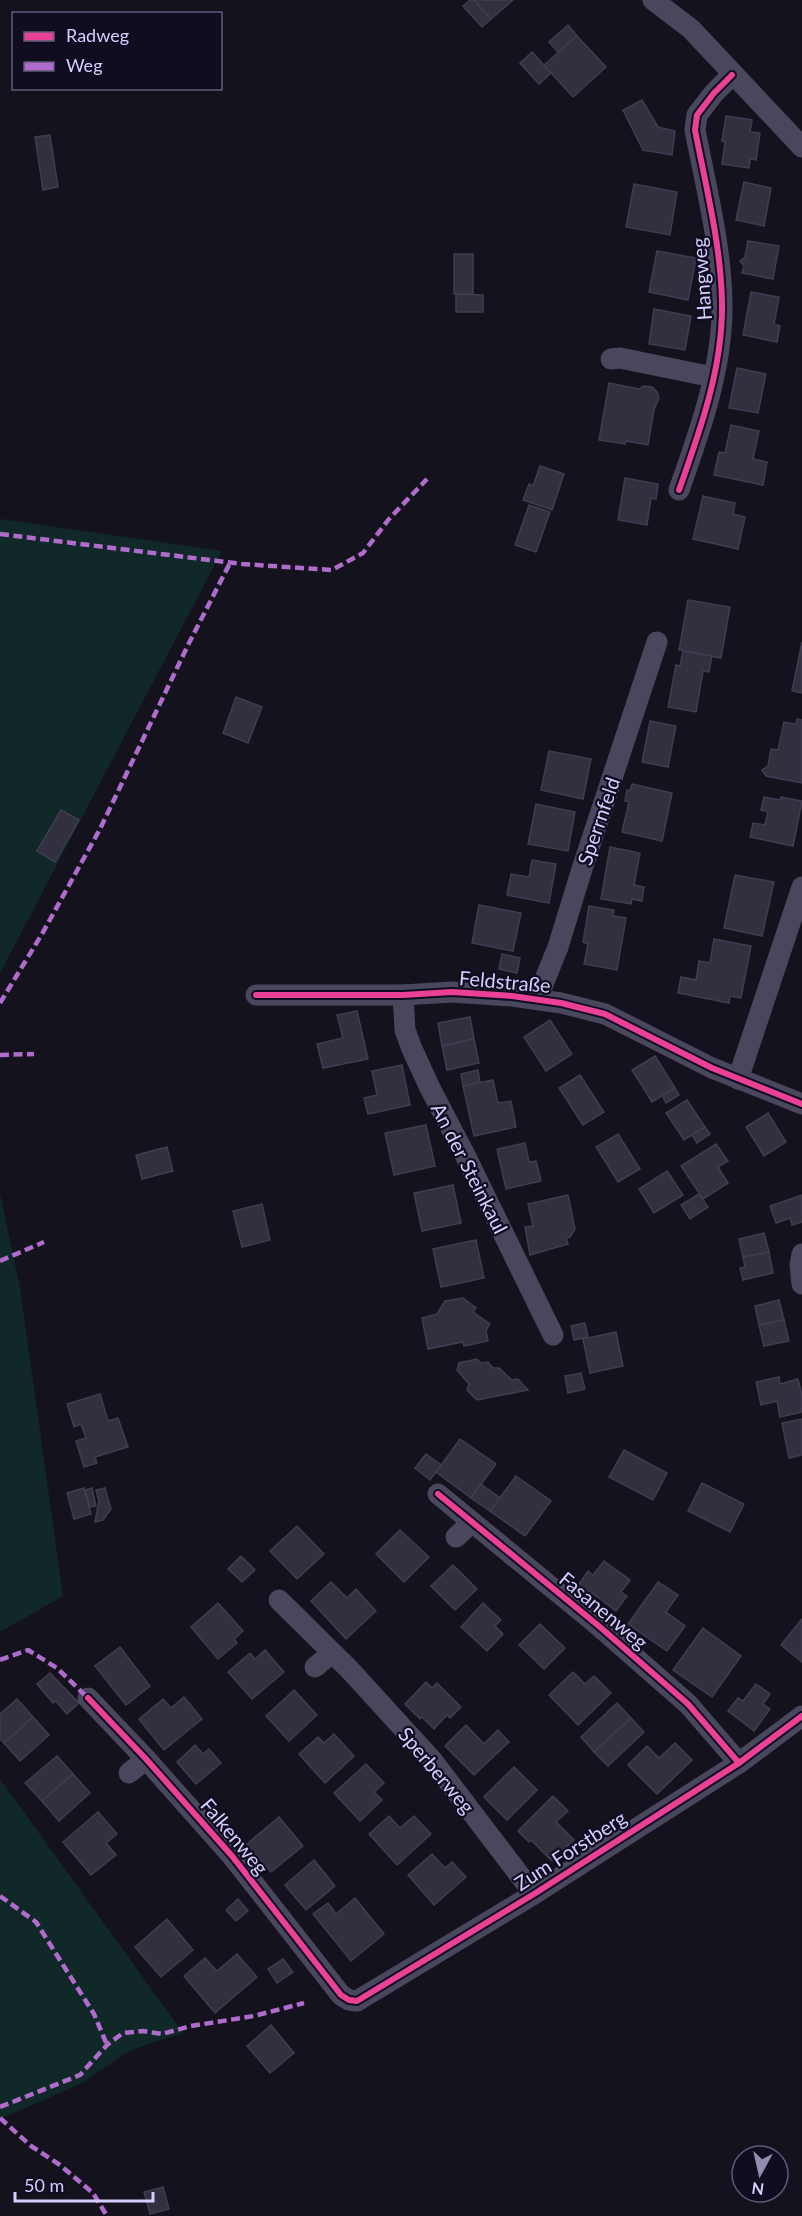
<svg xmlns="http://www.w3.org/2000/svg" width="802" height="2216" viewBox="0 0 802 2216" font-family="Lato,sans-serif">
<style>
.green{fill:#112829}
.building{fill:#32303f;stroke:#403c51;stroke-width:1.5}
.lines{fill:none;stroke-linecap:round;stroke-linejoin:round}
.minor{stroke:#49475e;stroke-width:21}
.quiet{stroke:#b06ccc;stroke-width:4.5;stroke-dasharray:9 4.5;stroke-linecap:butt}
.cycleway-casing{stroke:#110d21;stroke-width:10}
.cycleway{stroke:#ea4096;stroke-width:6}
.labels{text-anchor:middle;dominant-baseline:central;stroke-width:4.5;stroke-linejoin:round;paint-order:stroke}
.street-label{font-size:20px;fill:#d5ceff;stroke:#110d21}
</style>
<rect width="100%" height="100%" fill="#14121d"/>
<g class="green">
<polygon points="0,519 222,551 0,973"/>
<polygon points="0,1194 20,1288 63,1596 0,1632"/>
<polygon points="0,1779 183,2033 131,2050 80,2084 0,2119"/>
</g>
<g class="building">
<polygon points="470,0 474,0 491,19 482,27 463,6"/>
<polygon points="474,0 513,0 491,19"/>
<polygon points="568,25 577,36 558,52 549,42"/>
<polygon points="577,36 606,67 573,97 544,65"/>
<polygon points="532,52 551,73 539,84 520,63"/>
<polygon points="642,100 658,127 675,131 672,155 643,150 623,110"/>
<polygon points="726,116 752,120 750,132 760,133 756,160 750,159 749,168 722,164 725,142 722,141"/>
<polygon points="50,135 58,187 43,190 35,137"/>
<polygon points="744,182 771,188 764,226 736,220"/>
<polygon points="634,184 677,192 670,235 626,227"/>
<polygon points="748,241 779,246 773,279 742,273 744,266 740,261 745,257"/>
<polygon points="657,251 696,258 688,300 649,292"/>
<rect x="454" y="254" width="19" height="40"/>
<polygon points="751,292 779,297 774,324 780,326 777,342 743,335"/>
<polygon points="456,294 483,295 483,312 456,312"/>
<polygon points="654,309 691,316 685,350 649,344"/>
<polygon points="737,368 766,374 758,413 729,408"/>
<polygon points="609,383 639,389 644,386 652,387 657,392 659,398 654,410 648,445 626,441 625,444 599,440"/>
<polygon points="731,425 759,431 753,459 767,462 763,485 714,475 719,452 725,453"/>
<polygon points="540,466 564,474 552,510 523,500 529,484 533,486"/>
<polygon points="625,478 658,484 656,499 651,498 647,525 618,520"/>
<polygon points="703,496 735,503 733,514 745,517 738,549 693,539"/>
<polygon points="529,505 550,512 536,552 515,545"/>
<polygon points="688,600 730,607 721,658 679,650"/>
<polygon points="802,642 802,693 792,691"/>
<polygon points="683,651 712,656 709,672 703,671 696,712 668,707 676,665 680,666"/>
<polygon points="236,697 262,707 248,743 223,733"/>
<polygon points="797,719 802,720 802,783 766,776 762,770 768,766 771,749 778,750 784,722 796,724"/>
<polygon points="650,721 676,726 668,767 642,762"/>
<polygon points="549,751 591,759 583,799 541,790"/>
<polygon points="632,784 672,793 662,841 622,832 629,802 625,801 627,790 630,791"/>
<polygon points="764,797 780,800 781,797 802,801 793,846 750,837 753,823 765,825 768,812 761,810"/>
<polygon points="536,804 575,812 568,851 528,844"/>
<polygon points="61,810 79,820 55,862 37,851"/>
<polygon points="610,847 640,853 634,885 644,887 642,901 632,899 631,904 601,899"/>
<polygon points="532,860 556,864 549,903 507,895 511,874 529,877"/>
<polygon points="735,875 774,882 762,936 724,928"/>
<polygon points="479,905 521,913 513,951 472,943"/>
<polygon points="589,906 614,910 613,916 626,918 617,970 584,964 588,944 583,942"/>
<polygon points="714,939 751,946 741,998 730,996 729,1003 678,993 681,977 696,980 699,961 710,963"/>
<polygon points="502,954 520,958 517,973 499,969"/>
<polygon points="357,1011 368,1059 323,1068 317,1044 343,1038 337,1015"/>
<polygon points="470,1017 474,1039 442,1046 438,1023"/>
<polygon points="550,1020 572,1054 546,1071 524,1037"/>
<polygon points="474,1039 479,1063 447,1070 442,1046"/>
<polygon points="655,1056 675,1088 652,1102 632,1070"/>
<polygon points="402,1065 410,1105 368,1114 364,1098 377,1095 372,1071"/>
<polygon points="478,1070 480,1083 463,1086 461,1074"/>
<polygon points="580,1075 604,1112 583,1125 559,1088"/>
<polygon points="493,1080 498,1103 511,1101 516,1127 474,1136 463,1086"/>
<polygon points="675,1088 679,1095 666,1103 662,1095"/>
<polygon points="687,1100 705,1127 684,1140 666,1113"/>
<polygon points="768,1113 786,1142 764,1156 746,1127"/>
<polygon points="426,1125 435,1166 394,1175 385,1133"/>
<polygon points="705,1127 710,1134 697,1143 692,1135"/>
<polygon points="618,1134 640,1169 618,1182 596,1147"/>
<polygon points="525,1143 529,1162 536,1161 541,1181 506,1189 497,1149"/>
<polygon points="716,1144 728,1161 718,1167 728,1183 703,1199 681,1166"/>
<polygon points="167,1147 173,1171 142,1179 136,1155"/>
<polygon points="667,1171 683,1195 654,1213 639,1189"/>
<polygon points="453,1185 461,1223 422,1231 414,1193"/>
<polygon points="699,1194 708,1207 690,1219 681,1205"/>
<polygon points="568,1195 575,1229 570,1237 566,1238 568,1244 530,1255 525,1227 533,1226 528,1204"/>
<polygon points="802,1195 802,1222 792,1225 790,1218 776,1223 770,1206"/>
<polygon points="262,1204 270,1240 242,1247 233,1211"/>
<polygon points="764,1233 769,1252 743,1257 739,1239"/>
<polygon points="476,1240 484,1278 441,1287 433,1249"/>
<polygon points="769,1252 773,1273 743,1280 740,1268 745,1267 743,1257"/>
<polygon points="463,1298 476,1308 473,1312 490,1324 486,1330 488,1341 464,1346 463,1342 428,1349 422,1318 437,1314 445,1301"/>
<polygon points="779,1300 784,1320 759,1325 755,1306"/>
<polygon points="784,1320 789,1341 764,1346 759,1325"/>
<polygon points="585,1323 588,1337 574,1340 571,1326"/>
<polygon points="616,1332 623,1366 590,1373 583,1339"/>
<polygon points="477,1359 481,1363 488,1362 493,1368 499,1368 512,1380 518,1379 528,1390 477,1400 467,1390 469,1384 457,1370 459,1363"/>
<polygon points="581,1373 585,1389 568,1393 565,1376"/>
<polygon points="779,1377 780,1384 798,1379 802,1395 802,1412 780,1417 777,1401 761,1405 756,1382"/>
<polygon points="100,1394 108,1421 118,1418 128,1447 95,1457 97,1463 84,1467 76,1441 86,1438 81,1424 74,1427 67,1404"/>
<polygon points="802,1419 802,1455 789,1458 782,1423"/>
<polygon points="460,1439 496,1464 471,1498 436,1472"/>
<polygon points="624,1450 667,1473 653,1500 609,1477"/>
<polygon points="426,1454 441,1465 430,1480 415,1468"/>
<polygon points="516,1476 551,1501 525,1536 490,1511"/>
<polygon points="702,1483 744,1504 730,1532 688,1511"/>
<polygon points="481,1484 500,1498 490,1511 471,1498"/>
<polygon points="84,1488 91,1514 74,1519 67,1493"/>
<polygon points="92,1488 96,1506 90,1507 85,1490"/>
<polygon points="105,1488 111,1509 103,1520 95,1522 99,1501 96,1490"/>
<polygon points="297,1526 324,1554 297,1579 270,1551"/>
<polygon points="400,1530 429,1557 404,1582 376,1554"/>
<polygon points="241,1556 255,1570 242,1582 228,1569"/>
<polygon points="604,1561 630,1580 621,1592 627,1596 616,1611 592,1593 589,1596 577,1587 588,1571 593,1575"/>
<polygon points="453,1565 477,1589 455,1610 431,1586"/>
<polygon points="331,1582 347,1598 356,1589 376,1611 346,1639 311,1601"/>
<polygon points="658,1582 678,1595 666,1612 685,1626 667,1651 628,1624"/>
<polygon points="218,1603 243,1631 234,1639 237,1643 218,1659 191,1627"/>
<polygon points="483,1603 501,1620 495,1626 503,1634 487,1651 461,1627"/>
<polygon points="802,1619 802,1662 781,1645"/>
<polygon points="540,1624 565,1648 544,1669 519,1645"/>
<polygon points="703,1628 741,1656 712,1697 673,1670"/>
<polygon points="120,1647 150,1686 126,1705 95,1666"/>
<polygon points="265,1650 284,1672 252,1699 228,1672 250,1653 255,1659"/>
<polygon points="573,1672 585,1684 594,1676 611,1693 578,1725 549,1695"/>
<polygon points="50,1673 79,1703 67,1714 56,1701 53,1703 37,1684"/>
<polygon points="426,1682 432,1688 437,1683 461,1707 450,1718 447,1715 434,1729 422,1717 420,1719 405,1704"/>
<polygon points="756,1684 770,1694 763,1704 770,1709 754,1731 728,1711 738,1698 743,1701"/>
<polygon points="294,1690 317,1715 289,1741 266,1716"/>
<polygon points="184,1697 202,1719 164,1750 139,1719 163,1699 171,1708"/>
<polygon points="17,1699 33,1717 4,1743 0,1739 0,1714"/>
<polygon points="617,1703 631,1718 594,1752 581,1737"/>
<polygon points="33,1717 49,1735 20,1761 4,1743"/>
<polygon points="631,1718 644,1732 608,1766 594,1752"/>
<polygon points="466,1725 484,1744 498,1730 509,1742 474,1775 445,1746"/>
<polygon points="334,1734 354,1756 325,1783 299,1754 318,1737 324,1743"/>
<polygon points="675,1743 692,1760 657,1794 628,1765 647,1746 659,1758"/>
<polygon points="195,1745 203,1754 209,1749 221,1763 196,1784 177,1762"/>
<polygon points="57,1756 73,1774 42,1801 25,1783"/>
<polygon points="366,1764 384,1783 374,1792 382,1800 360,1821 334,1793"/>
<polygon points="514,1767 537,1790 507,1820 484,1797"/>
<polygon points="73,1774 90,1793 59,1821 42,1801"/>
<polygon points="553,1796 568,1811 556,1822 574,1840 552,1861 531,1840 529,1842 518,1831"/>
<polygon points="98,1812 117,1834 106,1843 116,1855 91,1875 63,1842"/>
<polygon points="389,1816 400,1828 414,1816 431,1834 397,1865 369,1834"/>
<polygon points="279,1817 303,1846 271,1872 247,1844"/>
<polygon points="432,1854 445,1868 452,1862 466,1877 434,1905 408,1875"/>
<polygon points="314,1860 335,1886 306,1910 285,1885"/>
<polygon points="355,1898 384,1934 351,1961 313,1914 328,1903 336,1914"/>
<polygon points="238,1899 248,1911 236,1921 226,1910"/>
<polygon points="167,1919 193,1950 161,1977 135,1947"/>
<polygon points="237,1954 257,1977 215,2013 184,1976 205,1958 217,1971"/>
<polygon points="283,1959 293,1972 277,1983 268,1969"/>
<polygon points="271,2025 294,2053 270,2073 247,2046"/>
<polygon points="163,2187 169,2209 150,2214 144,2192"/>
</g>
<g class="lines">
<g class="minor">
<polyline points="653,0 691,29 802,147"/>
<polyline points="611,359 620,358 713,377"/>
<path d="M679 490C700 431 723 367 722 303 721 245 706 187 695 130L697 115 714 93 732 75"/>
<polyline points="256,995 403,995 452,992 512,996 561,1003 605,1014 712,1068 802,1104"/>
<polyline points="403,995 405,1030 412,1049 430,1088 465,1155 553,1335"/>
<polyline points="537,999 558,947 582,869 657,642"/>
<polyline points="738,1079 802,887"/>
<polyline points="802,1254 800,1265 802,1284"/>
<polyline points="438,1494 600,1627 688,1704 739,1763"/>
<polyline points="456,1537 472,1522"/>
<polyline points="279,1600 349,1669 432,1760 534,1894"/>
<polyline points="315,1667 332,1653"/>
<polyline points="88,1698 146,1759 232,1856 341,1995 349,2000 357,2001 534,1894 739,1763 802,1716"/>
<polyline points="129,1773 146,1759"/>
</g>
<g class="quiet">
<polyline points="0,534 242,564 332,570 363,553 389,519 427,479"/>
<polyline points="0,1003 42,934 100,829 189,643 230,563"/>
<polyline points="0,1055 34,1054"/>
<polyline points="0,1261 44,1242"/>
<polyline points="0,1660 28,1650 57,1668 88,1698"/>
<polyline points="0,1896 36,1922 94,2014 107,2045"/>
<polyline points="0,2107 80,2075 107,2045 123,2033 143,2031 162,2034 191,2026 254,2016 304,2003"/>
<polyline points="0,2118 31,2146 60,2165 93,2193 107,2216"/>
</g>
<g class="cycleway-casing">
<g id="cycleway">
<path d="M679 490C700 431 723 367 722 303 721 245 706 187 695 130L697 115 714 93 732 75"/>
<polyline points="256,995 403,995 452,992 512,996 561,1003 605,1014 712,1068 802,1104"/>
<polyline points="438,1494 600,1627 688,1704 739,1763"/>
<polyline points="88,1698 146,1759 232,1856 341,1995 349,2000 357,2001 534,1894 739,1763 802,1716"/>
</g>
</g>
<use href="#cycleway" class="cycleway"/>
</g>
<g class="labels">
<g class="street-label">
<text transform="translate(701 279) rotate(-94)">Hangweg</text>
<text transform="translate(598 821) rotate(-71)">Sperrnfeld</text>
<text transform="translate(505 981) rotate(5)">Feldstraße</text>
<text transform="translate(470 1168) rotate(63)">An der Steinkaul</text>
<text transform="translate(604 1610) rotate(40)">Fasanenweg</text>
<text transform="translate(437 1770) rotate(50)">Sperberweg</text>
<text transform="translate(235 1836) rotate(50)">Falkenweg</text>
<text transform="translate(570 1850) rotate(-33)">Zum Forstberg</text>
</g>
</g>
<rect x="12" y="12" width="210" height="78" fill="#110d21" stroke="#5f5a7a" stroke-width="1.5"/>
<rect x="24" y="32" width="30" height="9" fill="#ea4096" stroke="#5f5a7a" stroke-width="1.5"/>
<text x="66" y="42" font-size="18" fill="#d5ceff">Radweg</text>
<rect x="24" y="62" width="30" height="9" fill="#b06ccc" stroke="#5f5a7a" stroke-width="1.5"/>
<text x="66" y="72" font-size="18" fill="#d5ceff">Weg</text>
<g transform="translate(760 2174) rotate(188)"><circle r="28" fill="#110d21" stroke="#5f5a7a" stroke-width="1.5"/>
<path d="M0-4.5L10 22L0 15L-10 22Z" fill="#918cb0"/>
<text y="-9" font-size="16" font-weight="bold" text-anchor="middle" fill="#d5ceff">N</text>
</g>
<path d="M15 2192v9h138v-9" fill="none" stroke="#d5ceff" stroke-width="3"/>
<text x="24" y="2192" font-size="18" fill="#d5ceff" stroke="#110d21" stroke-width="4.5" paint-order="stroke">50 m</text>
</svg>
